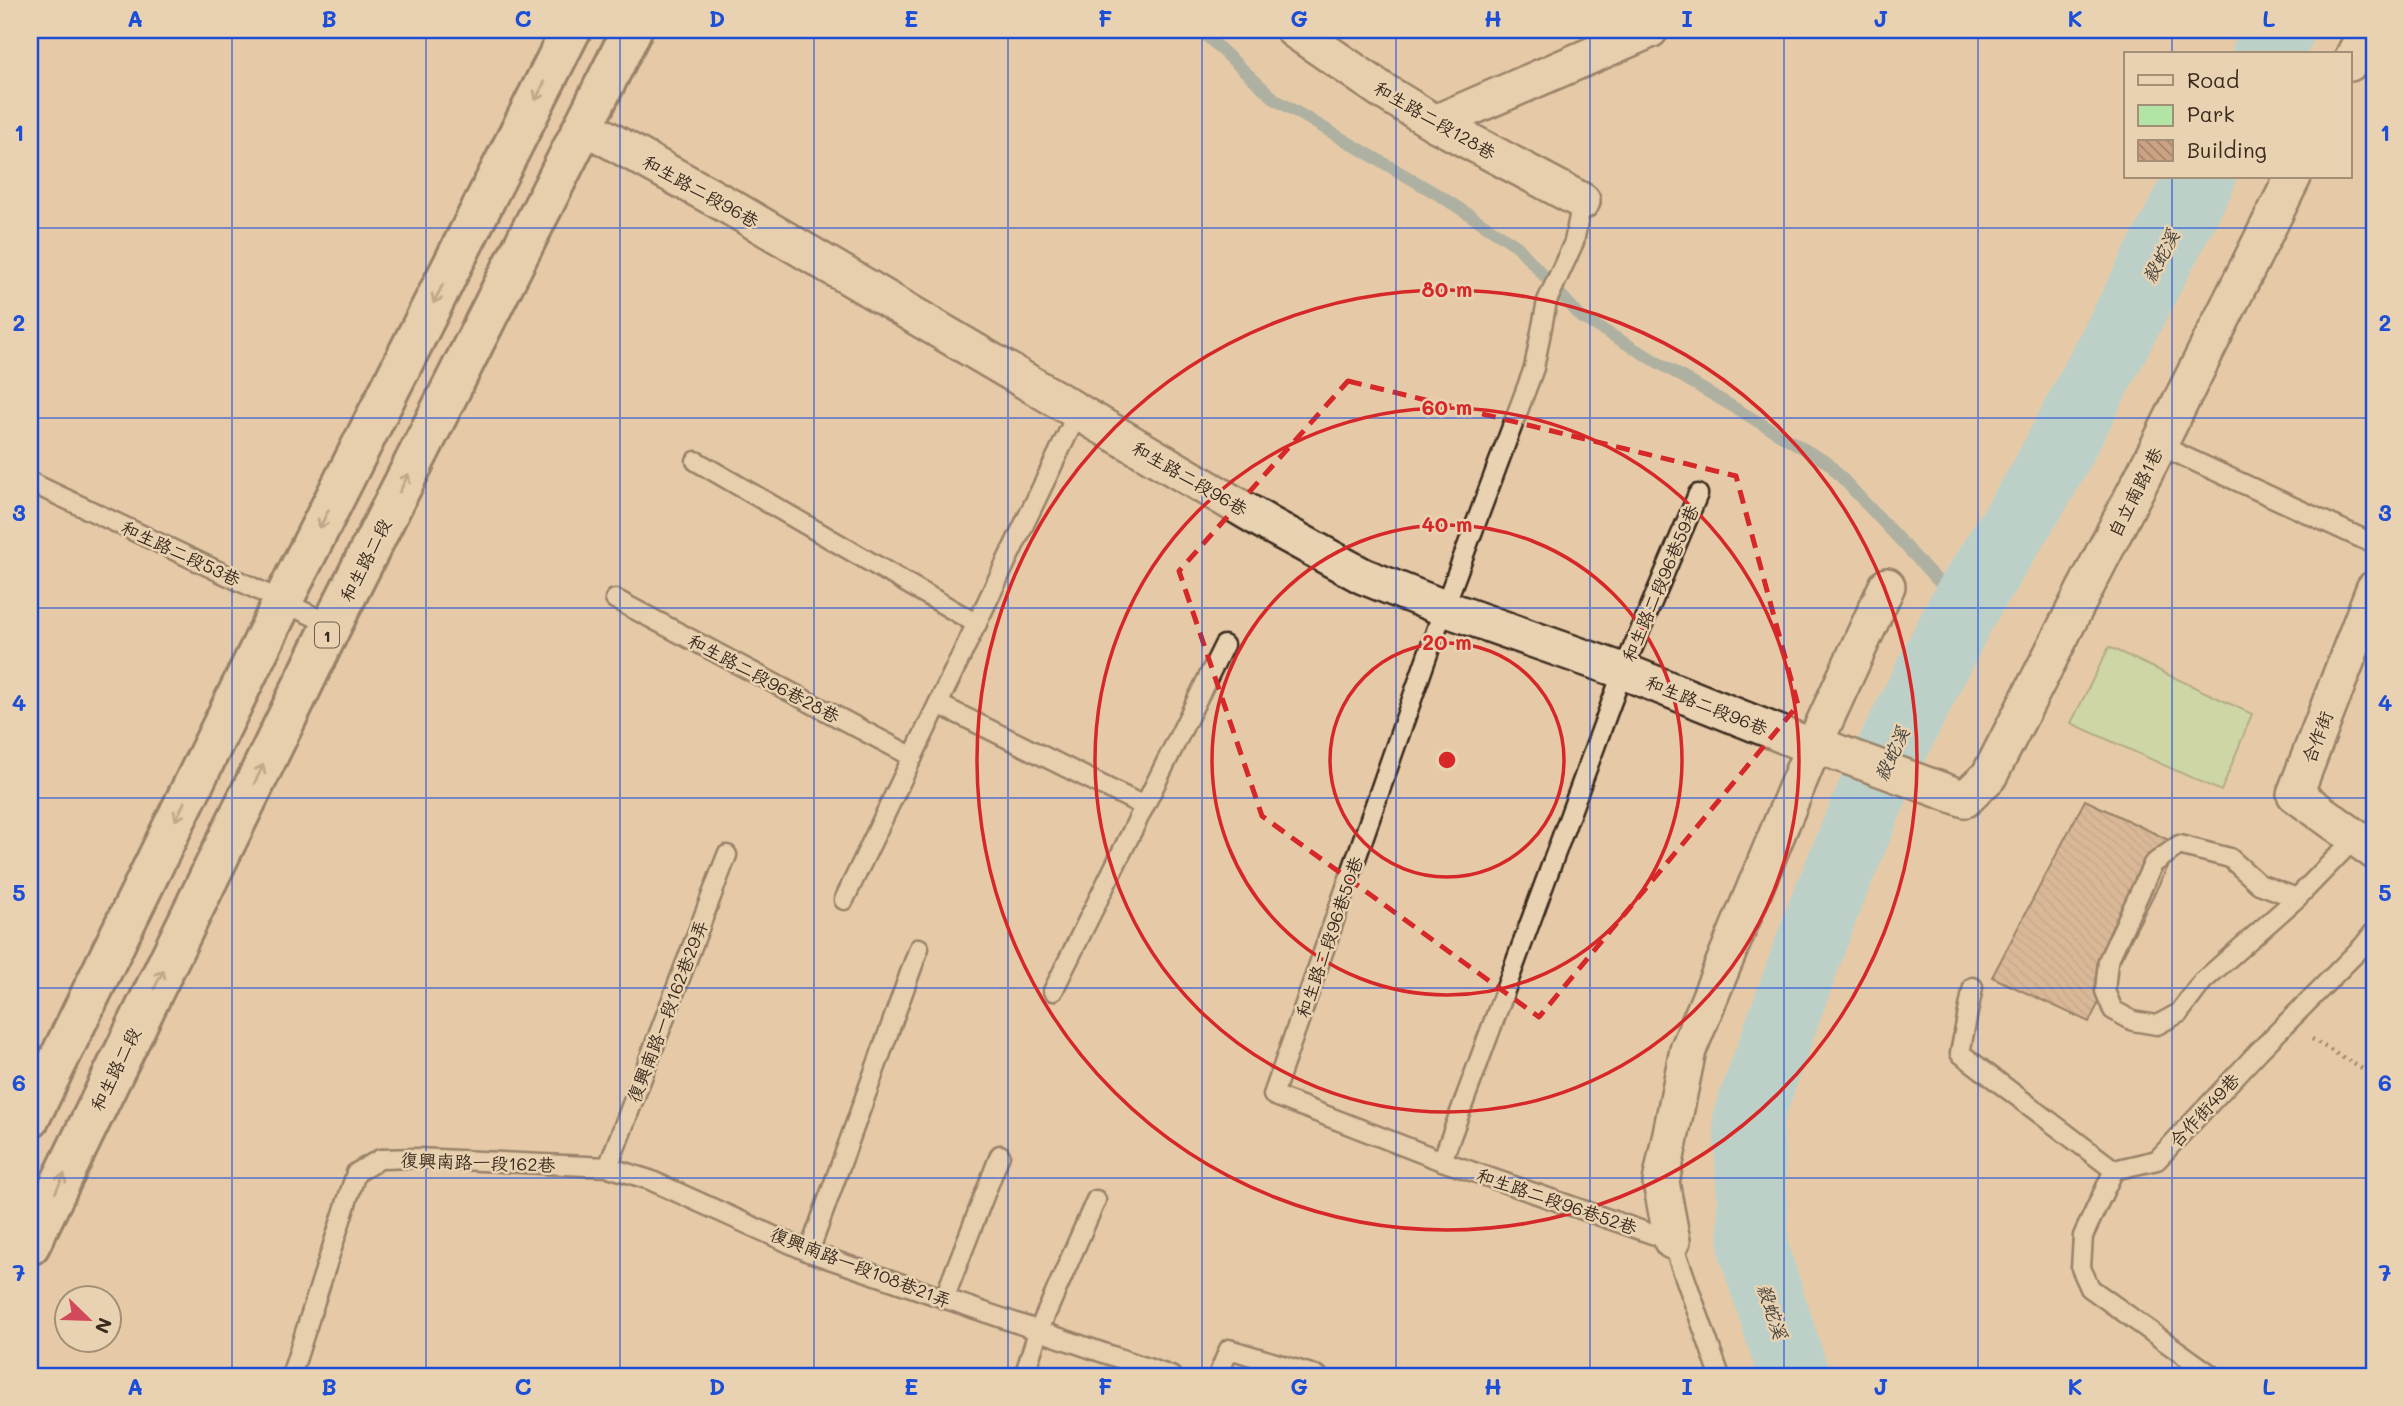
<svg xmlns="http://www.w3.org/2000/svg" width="2404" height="1406" viewBox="0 0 2404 1406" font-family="Mali,'LXGW WenKai TC',sans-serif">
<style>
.park{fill:#b2e4a5;stroke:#768762;stroke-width:2}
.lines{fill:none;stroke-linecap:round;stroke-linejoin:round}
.stream{stroke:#6c929a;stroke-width:12}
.river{stroke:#8cd8ed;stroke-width:70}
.building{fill:url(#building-back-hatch);stroke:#3b2a1e;stroke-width:2}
.service-casing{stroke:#3b2a1e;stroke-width:23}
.minor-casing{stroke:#3b2a1e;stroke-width:40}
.primary-casing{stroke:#3b2a1e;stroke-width:44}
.path{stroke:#3b2a1e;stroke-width:4.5;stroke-dasharray:2 5;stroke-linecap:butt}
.service{stroke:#e8d2b1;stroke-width:18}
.minor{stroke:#e8d2b1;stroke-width:35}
.primary{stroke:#e8d2b1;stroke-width:38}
.oneway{stroke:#927e68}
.marked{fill:none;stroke:#d62828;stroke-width:5;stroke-dasharray:14 9;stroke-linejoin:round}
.grid{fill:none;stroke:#1d4ed8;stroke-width:2;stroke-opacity:0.55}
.ring{fill:none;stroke:#d62828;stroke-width:3.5}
.labels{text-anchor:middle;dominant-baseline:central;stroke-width:5;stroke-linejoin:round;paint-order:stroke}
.shield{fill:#e8d2b1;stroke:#6f5c4a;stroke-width:2}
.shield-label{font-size:16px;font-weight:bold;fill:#3b2a1e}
.street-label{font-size:18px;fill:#3b2a1e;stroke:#e8d2b1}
.water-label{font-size:19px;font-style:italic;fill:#47443d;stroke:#e8d2b1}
.centre{fill:#d62828;stroke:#e8d2b1;stroke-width:3.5}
.ring-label{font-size:21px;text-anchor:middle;font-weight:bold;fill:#d62828;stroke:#e8d2b1;stroke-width:5;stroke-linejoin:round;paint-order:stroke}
.neatline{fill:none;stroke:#1d4ed8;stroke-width:2.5}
.grid-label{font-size:23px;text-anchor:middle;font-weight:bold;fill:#1d4ed8}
</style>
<defs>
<pattern id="building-back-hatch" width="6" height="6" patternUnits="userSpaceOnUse" patternTransform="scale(1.75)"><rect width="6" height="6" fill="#cba283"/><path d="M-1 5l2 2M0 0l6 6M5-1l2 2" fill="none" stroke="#a6846b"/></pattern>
</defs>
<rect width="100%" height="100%" fill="#e6caa8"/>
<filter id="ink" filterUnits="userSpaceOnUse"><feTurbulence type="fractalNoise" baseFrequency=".0143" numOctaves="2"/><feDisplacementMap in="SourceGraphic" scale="14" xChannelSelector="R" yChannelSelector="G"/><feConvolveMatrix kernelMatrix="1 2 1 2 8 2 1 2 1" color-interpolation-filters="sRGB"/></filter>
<g filter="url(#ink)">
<polygon class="park" points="2109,647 2252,714 2221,791 2071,723"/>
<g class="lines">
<polyline class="stream" points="1200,30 1276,100 1442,197 1517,246 1581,317 1828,463 1963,608"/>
<g class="river">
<polyline points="2267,54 2280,30"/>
<polyline points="1794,1376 1754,1251 1748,1117 1823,910 1884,765 1963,608 2043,480 2201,177"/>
</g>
</g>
<polygon class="building" points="2085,800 2179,845 2089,1022 1992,977"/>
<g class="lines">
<g class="service-casing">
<g id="service">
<polyline points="1582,201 1574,242 1547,301 1534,368 1444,608 1273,1095 1442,1161 1672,1241 1720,1376"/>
<polyline points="2159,445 2374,544"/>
<polyline points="696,461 977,624"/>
<polyline points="30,482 332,625"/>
<polyline points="615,599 913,757"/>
<polyline points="938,704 1144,806"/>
<polyline points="2297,898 2259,884 2230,858 2179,845 2153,864 2108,961 2105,991 2113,1010 2133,1021 2157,1025 2179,1013 2203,981 2297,898 2355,838"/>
<polyline points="844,900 1078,412"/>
<polyline points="1973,987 1960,1053 2114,1170 2157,1160 2259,1051 2363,946 2374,932"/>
<polyline points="1053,991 1224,645"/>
<polyline points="1442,1161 1623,671 1698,494"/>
<polyline points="608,1167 727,855"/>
<polyline points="2114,1170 2083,1236 2081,1268 2090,1288 2213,1376"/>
<polyline points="809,1252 919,948"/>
<polyline points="944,1299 1000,1155"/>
<polyline points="291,1376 356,1173 380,1159 416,1158 608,1167 650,1180 809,1252 1171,1376"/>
<polyline points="1024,1376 1038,1332 1096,1200"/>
<polyline points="1218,1376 1229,1349 1318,1376"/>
</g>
</g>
<g class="minor-casing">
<g id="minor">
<polyline points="1294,30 1383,91 1435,123 1582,201"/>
<polyline points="2350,63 2367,30"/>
<polyline points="1435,123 1650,30"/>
<polyline points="584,126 732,208 1270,525 1363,576 1444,608 1623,671 1813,747 1833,751 1965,799 1989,776 2159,445 2293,177"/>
<polyline points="2374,589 2295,794 2374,851"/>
<polyline points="1672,1241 1661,1182 1688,1050 1813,747 1887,586"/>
</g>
</g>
<g class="primary-casing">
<g id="primary">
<polyline points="30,1118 283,601 571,30"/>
<polyline points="30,1245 332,625 632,30"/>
</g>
</g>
<polyline class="path" points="2312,1039 2374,1076"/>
<use href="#service" class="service"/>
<use href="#minor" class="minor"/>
<use href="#primary" class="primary"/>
</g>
<defs><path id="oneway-shaft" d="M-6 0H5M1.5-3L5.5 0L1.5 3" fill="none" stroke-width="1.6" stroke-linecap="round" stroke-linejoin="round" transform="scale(1.75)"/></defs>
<g class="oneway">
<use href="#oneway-shaft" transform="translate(540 91) rotate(117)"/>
<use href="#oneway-shaft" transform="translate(438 294) rotate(117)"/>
<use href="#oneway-shaft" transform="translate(404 483) rotate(-63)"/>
<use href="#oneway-shaft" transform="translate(324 519) rotate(117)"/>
<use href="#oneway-shaft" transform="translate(259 774) rotate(-64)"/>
<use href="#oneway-shaft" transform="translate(180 811) rotate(116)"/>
<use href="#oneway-shaft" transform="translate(159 979) rotate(-64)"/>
<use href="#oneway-shaft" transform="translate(60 1183) rotate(-64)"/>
</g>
</g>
<path d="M0 0H2404V1406H0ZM1348 381 1736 476 1798 705 1539 1017 1262 816 1179 571Z" fill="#e6caa8" fill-opacity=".55" fill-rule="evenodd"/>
<path class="marked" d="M1348 381 1736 476 1798 705 1539 1017 1262 816 1179 571Z"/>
<path class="grid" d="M232 30V1376M426 30V1376M620 30V1376M814 30V1376M1008 30V1376M1202 30V1376M1396 30V1376M1590 30V1376M1784 30V1376M1978 30V1376M2172 30V54M2172 177V1376M30 228H2374M30 418H2374M30 608H2374M30 798H2374M30 988H2374M30 1178H2374"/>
<g class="ring">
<circle cx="1447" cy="760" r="117"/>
<circle cx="1447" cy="760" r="235"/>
<circle cx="1447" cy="760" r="352"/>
<circle cx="1447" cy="760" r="470"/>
</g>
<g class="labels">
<rect class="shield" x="315" y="622.5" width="24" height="25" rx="5"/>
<g class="shield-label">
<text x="327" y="635">1</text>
</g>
<g class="street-label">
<text transform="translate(1435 120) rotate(30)">和生路二段128巷</text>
<text transform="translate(701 191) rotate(29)">和生路二段96巷</text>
<text transform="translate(1190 478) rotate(30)">和生路二段96巷</text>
<text transform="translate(2135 492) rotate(-63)">自立南路1巷</text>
<text transform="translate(181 553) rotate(25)">和生路二段53巷</text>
<text transform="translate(365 560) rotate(-63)">和生路二段</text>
<text transform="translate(1660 583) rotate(-67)">和生路二段96巷59巷</text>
<text transform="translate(764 678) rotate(28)">和生路二段96巷28巷</text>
<text transform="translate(1707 705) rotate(22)">和生路二段96巷</text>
<text transform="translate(2317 737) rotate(-69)">合作街</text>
<text transform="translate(1329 937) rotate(-71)">和生路二段96巷50巷</text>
<text transform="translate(667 1011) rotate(-69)">復興南路一段162巷29弄</text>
<text transform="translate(115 1069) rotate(-64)">和生路二段</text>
<text transform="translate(2204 1110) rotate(-47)">合作街49巷</text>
<text transform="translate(478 1162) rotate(2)">復興南路一段162巷</text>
<text transform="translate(1557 1201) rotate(19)">和生路二段96巷52巷</text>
<text transform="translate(861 1267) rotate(21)">復興南路一段108巷21弄</text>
</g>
<g class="water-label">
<text transform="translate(2160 256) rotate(-62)">殺蛇溪</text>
<text transform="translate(1891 754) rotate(-65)">殺蛇溪</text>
<text transform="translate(1773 1311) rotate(72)">殺蛇溪</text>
</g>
</g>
<circle cx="1447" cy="760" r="10" class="centre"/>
<g class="ring-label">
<text x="1447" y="297">80 m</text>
<text x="1447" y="415">60 m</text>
<text x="1447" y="532">40 m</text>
<text x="1447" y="650">20 m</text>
</g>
<rect width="2404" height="1406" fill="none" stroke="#e8d2b1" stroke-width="77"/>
<rect x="2124" y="52" width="228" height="126" fill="#e8d2b1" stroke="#a38f76" stroke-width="2"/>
<rect x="2138" y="75" width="35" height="10" fill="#e8d2b1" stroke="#a38f76" stroke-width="2"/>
<text x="2187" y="88" font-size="21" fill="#3b2a1e">Road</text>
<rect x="2138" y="105" width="35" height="21" fill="#b2e4a5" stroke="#a38f76" stroke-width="2"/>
<text x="2187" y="122" font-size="21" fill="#3b2a1e">Park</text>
<rect x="2138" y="140" width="35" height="21" fill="url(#building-back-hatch)" stroke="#a38f76" stroke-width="2"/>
<text x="2187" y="158" font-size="21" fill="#3b2a1e">Building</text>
<g transform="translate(88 1319) rotate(113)"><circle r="33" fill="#e8d2b1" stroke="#a38f76" stroke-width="2"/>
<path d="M0-5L12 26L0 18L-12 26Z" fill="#d1495b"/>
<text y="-10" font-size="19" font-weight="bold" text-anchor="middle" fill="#3b2a1e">N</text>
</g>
<rect x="38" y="38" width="2328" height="1330" class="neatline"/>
<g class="grid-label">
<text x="135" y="27">A</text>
<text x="329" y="27">B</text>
<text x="523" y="27">C</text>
<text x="717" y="27">D</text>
<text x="911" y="27">E</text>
<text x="1105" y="27">F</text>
<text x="1299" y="27">G</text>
<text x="1493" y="27">H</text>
<text x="1687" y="27">I</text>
<text x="1881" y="27">J</text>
<text x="2075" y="27">K</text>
<text x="2269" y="27">L</text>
<text x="19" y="141">1</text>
<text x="2385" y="141">1</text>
<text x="19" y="331">2</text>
<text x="2385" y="331">2</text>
<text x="19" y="521">3</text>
<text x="2385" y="521">3</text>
<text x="19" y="711">4</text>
<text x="2385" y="711">4</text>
<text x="19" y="901">5</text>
<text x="2385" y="901">5</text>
<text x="19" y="1091">6</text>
<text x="2385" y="1091">6</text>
<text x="19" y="1281">7</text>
<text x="2385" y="1281">7</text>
<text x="135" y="1395">A</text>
<text x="329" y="1395">B</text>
<text x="523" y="1395">C</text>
<text x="717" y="1395">D</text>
<text x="911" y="1395">E</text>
<text x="1105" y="1395">F</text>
<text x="1299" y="1395">G</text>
<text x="1493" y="1395">H</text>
<text x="1687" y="1395">I</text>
<text x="1881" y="1395">J</text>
<text x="2075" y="1395">K</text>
<text x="2269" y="1395">L</text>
</g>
</svg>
